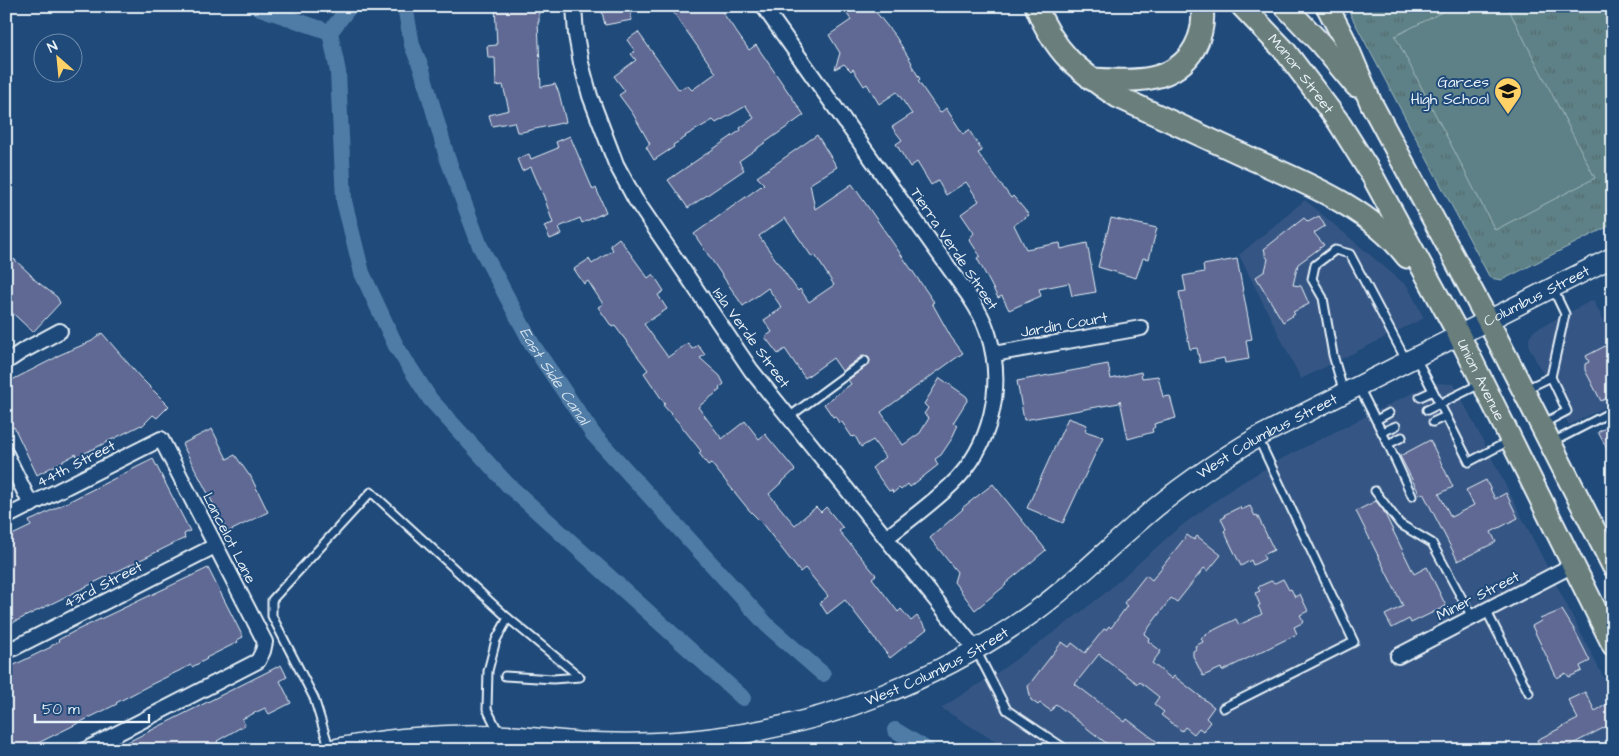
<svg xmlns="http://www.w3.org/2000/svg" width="1619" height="756" viewBox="0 0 1619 756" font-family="'Architects Daughter',sans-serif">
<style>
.built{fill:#365684}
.grass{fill:url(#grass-tufts);stroke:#a2b9bf}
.garden{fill:#5d8186;stroke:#a2b9bf}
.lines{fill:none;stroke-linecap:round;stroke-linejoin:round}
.canal{stroke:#507ba6;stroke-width:16}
.building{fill:#5e6993;stroke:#e8f1f8;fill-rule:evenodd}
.service-casing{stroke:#e8f1f8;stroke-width:11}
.minor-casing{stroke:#e8f1f8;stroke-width:18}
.tertiary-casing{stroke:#e8f1f8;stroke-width:20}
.secondary-casing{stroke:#e8f1f8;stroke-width:22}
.primary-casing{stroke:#e8f1f8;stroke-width:25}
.service{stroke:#1f4a7a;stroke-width:7}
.minor{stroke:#1f4a7a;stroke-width:14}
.tertiary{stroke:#1f4a7a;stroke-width:16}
.secondary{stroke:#1f4a7a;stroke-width:19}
.primary{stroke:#6b7f7c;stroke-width:21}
.labels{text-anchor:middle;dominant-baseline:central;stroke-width:4;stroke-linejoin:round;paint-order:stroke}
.street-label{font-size:15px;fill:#e8f1f8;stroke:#1f4a7a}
.poi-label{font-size:15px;fill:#e8f1f8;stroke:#1f4a7a;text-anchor:end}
.water-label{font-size:16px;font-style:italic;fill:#d1dfec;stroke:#1f4a7a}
</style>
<defs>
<pattern id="grass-tufts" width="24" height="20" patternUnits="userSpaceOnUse" patternTransform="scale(1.25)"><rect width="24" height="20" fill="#5d8186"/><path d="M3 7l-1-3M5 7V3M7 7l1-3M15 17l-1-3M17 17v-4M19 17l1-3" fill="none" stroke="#546a6e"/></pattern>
</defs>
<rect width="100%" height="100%" fill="#1f4a7a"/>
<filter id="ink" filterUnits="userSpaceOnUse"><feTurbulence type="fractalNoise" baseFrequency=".02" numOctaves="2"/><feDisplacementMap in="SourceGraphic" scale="10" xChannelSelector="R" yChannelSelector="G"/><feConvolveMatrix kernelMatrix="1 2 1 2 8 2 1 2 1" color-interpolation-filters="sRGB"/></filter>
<g filter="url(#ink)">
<g class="built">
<polygon points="1305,200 1408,287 1424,318 1301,379 1239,255"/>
<polygon points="1593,300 1613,338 1613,403 1569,425 1529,347 1529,337 1535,330"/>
<polygon points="1432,383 1454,384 1613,696 1613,750 1009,750 941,708 1001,670 1064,625 1104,594 1177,529 1233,488 1283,458"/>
</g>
<polygon class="grass" points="1346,6 1613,6 1613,224 1502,280 1490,278"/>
<polygon class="garden" points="1454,6 1507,6 1595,178 1495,230 1395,36"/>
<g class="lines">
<g class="canal">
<polyline points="254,6 330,32"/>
<path id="s1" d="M405 6 412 45 422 70 447 157 480 246 532 344 593 434 768 626 823 674"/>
<polyline points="330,32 338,72 344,201 362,273 396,346 430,399 507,484 743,698"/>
<polyline points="330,32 350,6"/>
<polyline points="895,730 928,750"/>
</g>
</g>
<g class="building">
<polygon points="495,6 539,6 539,22 538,22 541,87 555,84 559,93 566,122 522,132 517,132 514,122 492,126 489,115 509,110 503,85 496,86 495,58 488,58 487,46 497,45"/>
<polygon points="629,6 632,20 605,25 602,12"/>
<polygon points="669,6 718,6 749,50 756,45 804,115 739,161 744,170 688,208 668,180 741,130 740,128 754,118 746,106 716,123 713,120 685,136 686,137 673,145 674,147 654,160 646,147 650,144 633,114 619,95 625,91 614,76 636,60 631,54 635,51 627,40 638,32 679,90 687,85 692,90 716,73"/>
<polygon points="842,6 871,6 896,37 912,63 911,64 920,79 918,81 940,113 946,108 963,134 969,130 982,151 978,153 1011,198 1013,196 1029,215 1014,225 1026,249 1060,243 1061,249 1087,243 1096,292 1072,296 1069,283 1039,289 1041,296 1009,310 1002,296 998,298 977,258 980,256 969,239 974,233 961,214 979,201 966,182 946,195 938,181 931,185 917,162 910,167 896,144 902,140 892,127 912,114 897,92 879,104 867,84 864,86 853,69 851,71 844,64 835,69 840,53 829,35 851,20"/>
<path d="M817 135 837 167 810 184 815 209 852 184 934 302 932 303 951 337 963 353 881 412 903 445 920 433 929 418 924 414 928 408 924 404 940 378 966 396 968 399 953 423 958 425 951 440 941 455 935 459 938 465 910 487 908 484 901 490 899 488 893 493 892 490 889 491 872 468 885 457 873 440 861 447 855 436 852 437 842 422 839 423 835 416 833 417 824 404 851 384 848 380 868 365 870 361 869 358 862 356 842 371 833 358 805 378 785 349 778 354 765 337 772 332 764 320 782 308 768 288 743 306 694 234 764 184 757 177ZM785 218 812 257 815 255 834 285 809 302 800 289 798 291 759 236Z"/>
<polygon points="570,136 593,190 596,188 606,212 582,223 580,218 559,227 562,234 550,239 544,226 553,223 544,197 531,167 522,171 517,159 529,154 531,159 558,148 556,142"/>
<polygon points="1319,216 1325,226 1314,233 1324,245 1298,264 1293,285 1301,286 1309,304 1293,312 1295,314 1283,322 1256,277 1265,271 1268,259 1265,255 1265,252 1264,249 1304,218 1308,222"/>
<polygon points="1111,218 1157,228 1149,259 1143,258 1136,278 1098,267"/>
<polygon points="619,238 648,278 653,274 664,291 658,295 667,309 644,324 668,357 688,343 692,349 698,345 705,355 700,358 720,376 724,384 719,388 720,390 698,407 722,439 745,421 759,439 765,434 795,470 769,494 787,516 795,525 816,507 821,512 826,507 843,528 839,531 876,575 872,578 898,612 901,609 911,621 917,616 927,629 890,658 845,600 827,614 820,603 828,596 805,568 800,572 761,522 749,510 711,463 708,465 699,453 701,451 679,423 663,405 665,404 644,373 648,370 615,326 612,327 598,307 603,304 588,281 584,284 574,269 589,259 592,264 613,250 610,245"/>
<polygon points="14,259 30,274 35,280 57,297 60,303 33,332 6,307 6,267"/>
<polygon points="1237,259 1252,339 1246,340 1249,359 1225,363 1224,358 1200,363 1197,348 1190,349 1183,317 1179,292 1186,291 1183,276 1204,272 1203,265"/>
<polygon points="102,333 139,376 169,406 157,418 153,415 142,426 141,425 77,457 76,454 37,475 14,427 9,429 6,423 6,383 57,357 57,356 92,341"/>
<polygon points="1613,342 1613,395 1601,401 1585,370 1585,364 1589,362 1586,356"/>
<polygon points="1108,364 1111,379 1141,372 1142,378 1158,376 1163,397 1170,396 1176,418 1154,424 1155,427 1152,429 1153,432 1128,439 1120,400 1119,403 1024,420 1017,381"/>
<polygon points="1068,418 1087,425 1085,431 1103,437 1063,523 1027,508"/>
<polygon points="1613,424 1613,460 1598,432"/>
<polygon points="212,429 227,459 235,455 249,475 250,475 268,512 228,532 182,444"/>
<polygon points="1430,440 1453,487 1439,494 1451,517 1474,505 1466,490 1486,480 1495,499 1506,493 1518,518 1491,532 1496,542 1458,561 1423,493 1420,495 1400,456"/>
<polygon points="153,459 190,531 184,534 185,538 6,626 6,538 31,526 29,521 36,518"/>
<polygon points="993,484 1046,550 1005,584 1006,585 975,610 954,582 957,572 930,538 963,509 962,508"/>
<polygon points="1376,501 1383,510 1414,574 1427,567 1446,606 1411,623 1409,619 1392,628 1385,615 1403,606 1356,511"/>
<polygon points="1250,506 1255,516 1257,515 1274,550 1263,555 1265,559 1253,565 1251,560 1241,566 1224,531 1226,529 1221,519 1225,517 1224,515 1240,507 1241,510"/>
<polygon points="1187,535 1194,540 1197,536 1221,555 1208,571 1204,568 1177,602 1171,598 1144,634 1149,638 1148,641 1161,651 1152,663 1172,679 1174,676 1214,707 1206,718 1210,722 1203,731 1199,728 1194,734 1185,727 1182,731 1161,715 1164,712 1154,704 1159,697 1140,682 1138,684 1099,654 1075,684 1125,722 1127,719 1168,750 1115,750 1056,704 1051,711 1040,703 1038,705 1031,700 1028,686 1062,642 1069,647 1072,643 1085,653 1104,629 1106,630 1109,626 1111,628 1127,606 1124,603 1146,575 1152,580"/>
<polygon points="208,568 243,637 237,640 238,642 206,658 207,659 192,667 191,665 148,686 116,703 117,704 24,750 6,750 6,669 51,647 51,646 59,641 58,640 73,632"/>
<polygon points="1283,579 1289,590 1291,589 1295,597 1300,594 1308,611 1300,615 1304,622 1294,627 1297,634 1222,671 1221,668 1203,676 1193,656 1193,651 1196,649 1195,646 1203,642 1201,638 1207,635 1206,634 1236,619 1239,625 1262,614 1258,606 1260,605 1255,593 1260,591 1258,588 1260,586 1271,581 1275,583"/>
<polygon points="1562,610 1575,631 1590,661 1580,666 1582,671 1569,677 1566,673 1557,678 1532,626 1541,621 1540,619"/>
<polygon points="281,665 287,677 280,681 291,703 269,714 265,708 242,719 245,725 217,741 221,750 112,750"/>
<polygon points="1585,692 1595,711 1613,701 1613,723 1561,750 1542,750 1537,740 1578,719 1568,700"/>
</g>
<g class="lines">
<g class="service-casing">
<g id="service">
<polyline points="1416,358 1446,416 1433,422"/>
<polyline points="1551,377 1565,314 1553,289"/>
<polyline points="1359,387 1388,444 1412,496"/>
<polyline points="1526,389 1551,377 1567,411 1542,424"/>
<polyline points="1344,393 1333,355 1323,298 1312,279 1315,265 1335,250 1350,254 1406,360"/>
<polyline points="1420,397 1433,391"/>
<polyline points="1427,410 1480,384"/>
<polyline points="1446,416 1469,462 1509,441"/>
<polyline points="789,417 865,361"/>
<polyline points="1376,420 1389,413"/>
<polyline points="1382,432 1396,426"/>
<polyline points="1553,442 1613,411"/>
<polyline points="1388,444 1402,437"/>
<polyline points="1375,491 1400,524 1432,543 1472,617"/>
<polyline points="1486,610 1529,693"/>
<polyline points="976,650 1007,710 1067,750"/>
<polyline points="505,676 553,679 580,677 508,618"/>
<polyline points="1223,708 1354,642 1258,438"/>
<polyline points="330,750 314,698 272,616 272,600 371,492 508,618 496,640 488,671 487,709 499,733"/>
</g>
</g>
<g class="minor-casing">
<g id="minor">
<polyline points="574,6 576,35 581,63 590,96 616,164 635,199 751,370 976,650"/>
<path d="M763 6 969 296C977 308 984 320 988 333 1005 386 992 446 951 485 931 504 908 521 886 538"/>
<polyline points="994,354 1141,328"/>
<polyline points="6,362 21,352 60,331"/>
<polyline points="6,454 31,505"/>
<polyline points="6,517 161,439 265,642 263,651 258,661 85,750"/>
<polyline points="6,652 215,546"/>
<polyline points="1398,656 1573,565"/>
</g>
</g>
<g class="tertiary-casing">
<polyline id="tertiary" points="499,750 500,735"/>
</g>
<g class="secondary-casing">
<g id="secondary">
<path id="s2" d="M330 750C385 738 441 734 498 735 525 736 552 740 579 742 623 744 668 744 712 738 829 724 941 679 1037 610 1074 583 1106 550 1141 520 1177 488 1216 462 1258 437L1613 257"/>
</g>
</g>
<g class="primary-casing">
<g id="primary">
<path d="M1036 6C1055 53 1077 70 1118 97 1162 117 1206 138 1250 158 1305 183 1369 207 1407 257"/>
<path id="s3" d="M1242 6 1285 51 1338 121 1373 177 1459 335 1613 645"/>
<polyline points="1285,6 1320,43 1356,86"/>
<polyline points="1327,6 1344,39 1371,103 1488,321 1613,566"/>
<path d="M1091 79C1128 81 1174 86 1195 47 1202 34 1204 21 1202 6"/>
</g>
</g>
<use href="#service" class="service"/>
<use href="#minor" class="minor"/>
<use href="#tertiary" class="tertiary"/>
<use href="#secondary" class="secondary"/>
<use href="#primary" class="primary"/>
</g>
</g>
<defs>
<g id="school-pin" transform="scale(1.4375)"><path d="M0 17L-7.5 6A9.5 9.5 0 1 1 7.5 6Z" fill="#ffd166" stroke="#1f4a7a"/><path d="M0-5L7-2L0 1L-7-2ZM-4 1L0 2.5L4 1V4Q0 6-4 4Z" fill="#111"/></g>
</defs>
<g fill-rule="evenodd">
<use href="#school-pin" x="1508" y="91"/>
</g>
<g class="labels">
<g class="street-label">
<text stroke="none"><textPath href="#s3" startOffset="90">Manor Street</textPath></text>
<text transform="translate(954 249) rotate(56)">Tierra Verde Street</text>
<text stroke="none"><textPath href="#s2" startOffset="1330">Columbus Street</textPath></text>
<text transform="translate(1064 325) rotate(-10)">Jardin Court</text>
<text transform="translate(751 338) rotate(54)">Isla Verde Street</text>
<text stroke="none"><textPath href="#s3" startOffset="446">Union Avenue</textPath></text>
<text stroke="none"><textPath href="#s2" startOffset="1026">West Columbus Street</textPath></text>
<text transform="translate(76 464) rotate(-27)">44th Street</text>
<text transform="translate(229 538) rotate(63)">Lancelot Lane</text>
<text transform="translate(103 585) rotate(-27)">43rd Street</text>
<text transform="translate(1478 596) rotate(-27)">Miner Street</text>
<text stroke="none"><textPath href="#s2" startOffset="621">West Columbus Street</textPath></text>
</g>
<g class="poi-label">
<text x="1489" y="82">Garces<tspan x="1489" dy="17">High School</tspan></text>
</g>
<g class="water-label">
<text stroke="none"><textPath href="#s1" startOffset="402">East Side Canal</textPath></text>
</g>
</g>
<rect width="1619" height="756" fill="none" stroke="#1f4a7a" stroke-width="25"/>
<rect x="12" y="12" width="1594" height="731" fill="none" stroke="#e8f1f8" stroke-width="2" filter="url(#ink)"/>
<g transform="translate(58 58) rotate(333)"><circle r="24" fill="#1f4a7a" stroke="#6f8dac"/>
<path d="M0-4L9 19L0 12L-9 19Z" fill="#ffd166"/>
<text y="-8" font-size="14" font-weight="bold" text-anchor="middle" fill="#e8f1f8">N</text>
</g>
<path d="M35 714v8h114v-8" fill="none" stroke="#e8f1f8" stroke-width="2.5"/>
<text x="42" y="714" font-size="15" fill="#e8f1f8" stroke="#1f4a7a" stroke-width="4" paint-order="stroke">50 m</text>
</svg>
